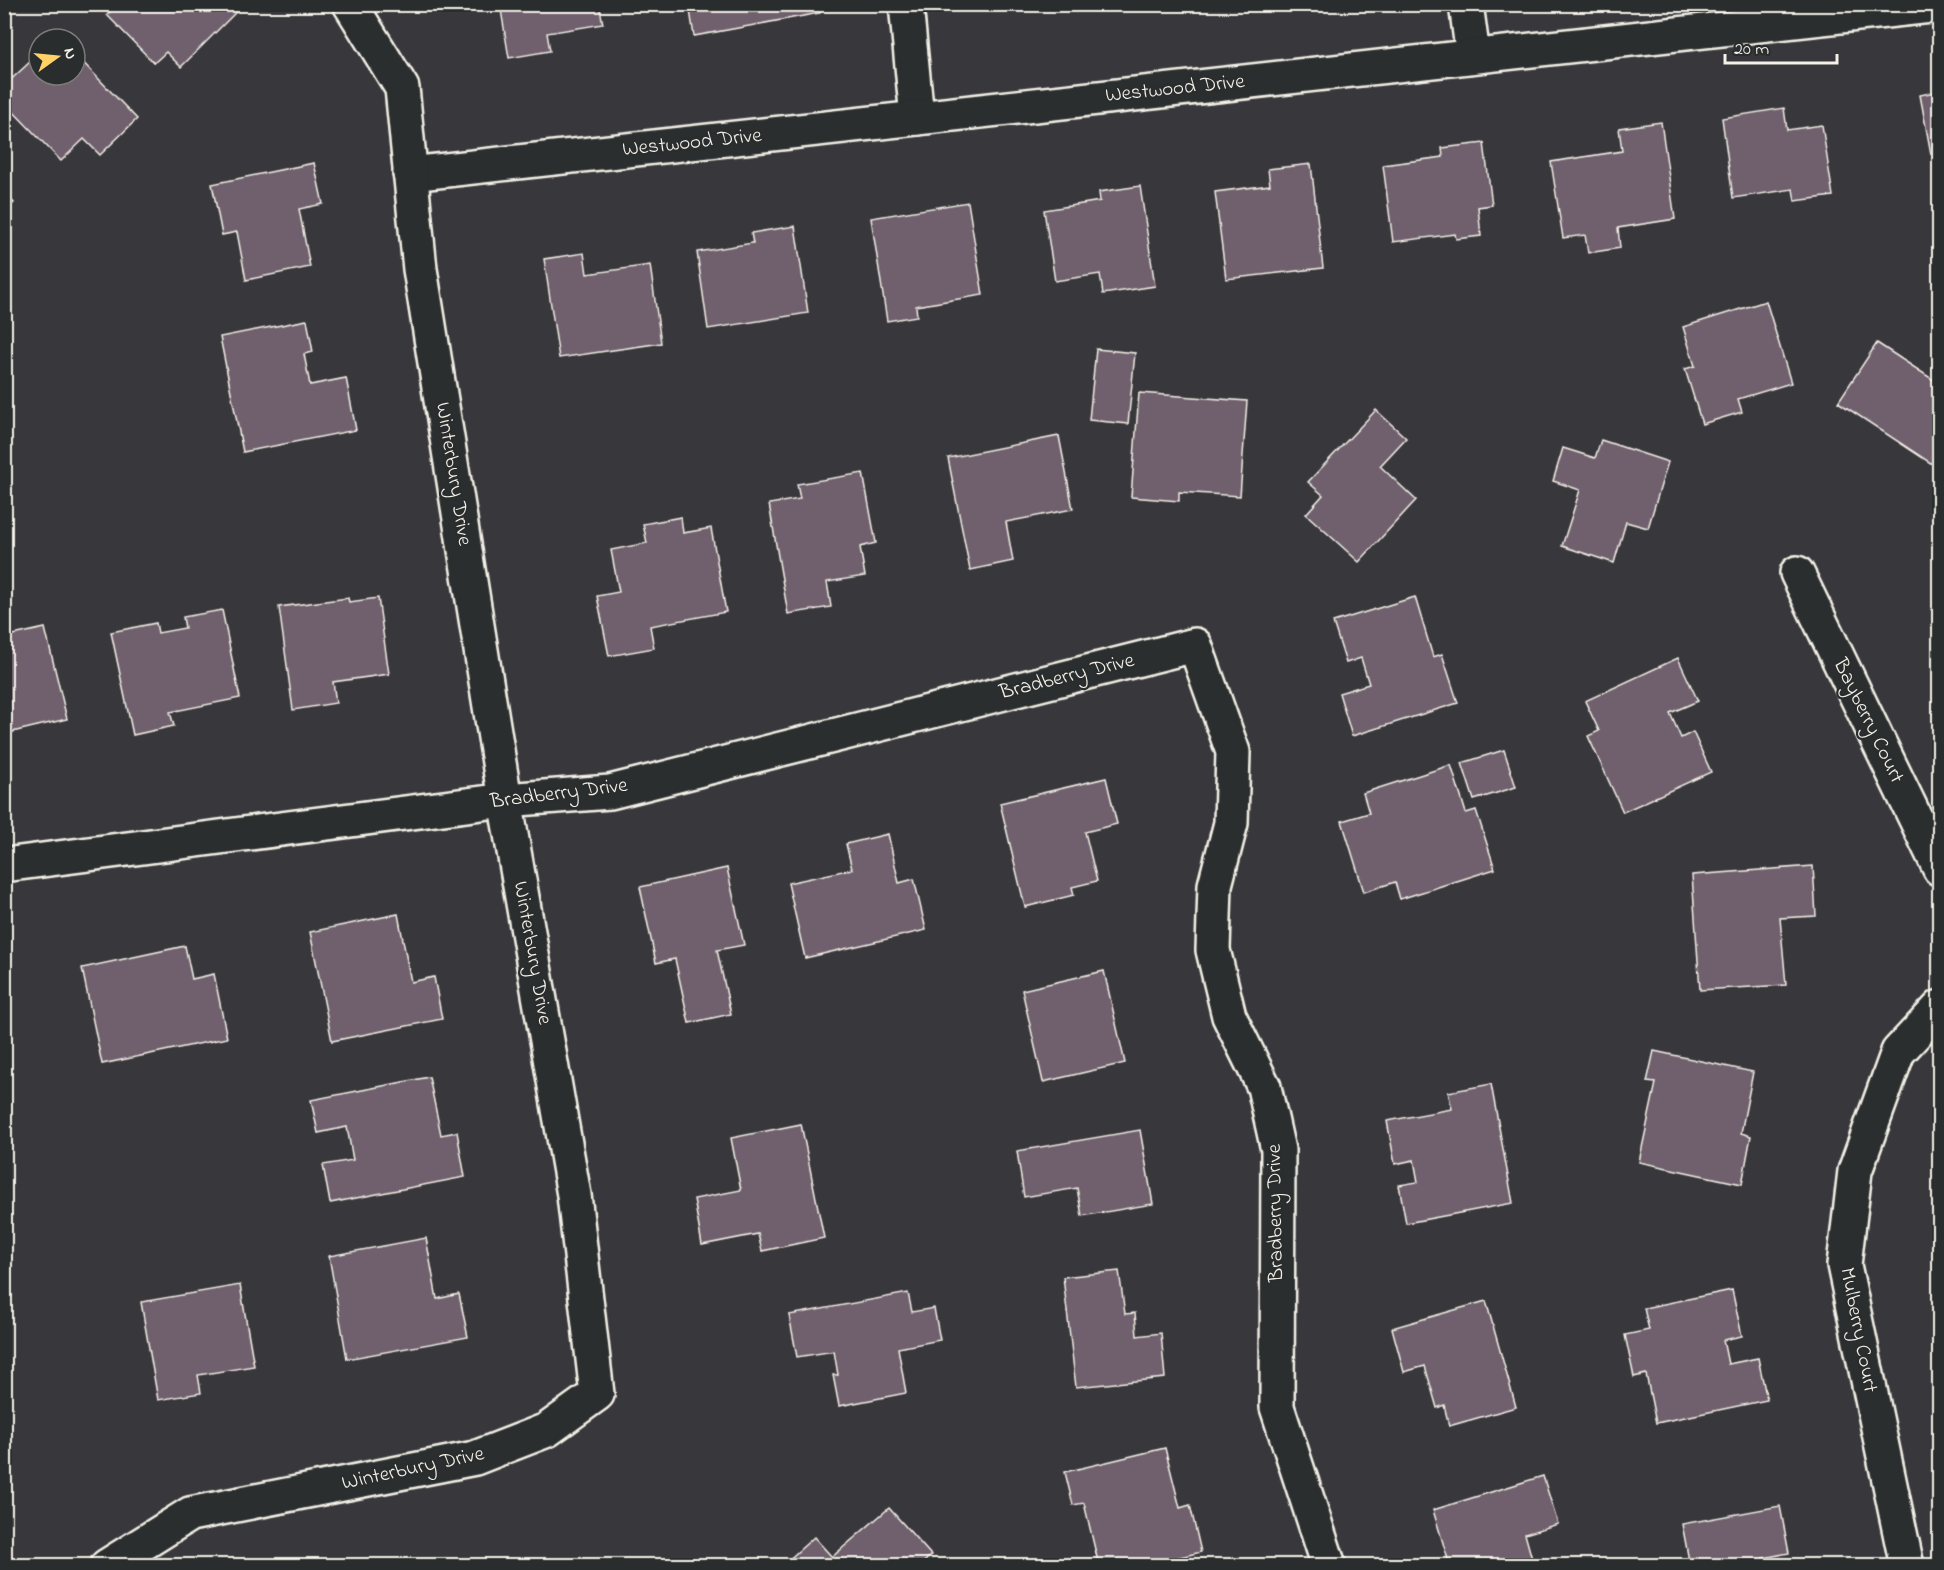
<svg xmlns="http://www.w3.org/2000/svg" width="1944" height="1570" viewBox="0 0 1944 1570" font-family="'Indie Flower',sans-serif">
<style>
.building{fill:#70616e;stroke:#f4f1e8;stroke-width:1.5}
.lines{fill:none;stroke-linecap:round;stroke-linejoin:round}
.minor-casing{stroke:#f4f1e8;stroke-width:38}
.minor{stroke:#2a2d2e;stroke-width:33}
.labels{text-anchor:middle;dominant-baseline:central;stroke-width:4.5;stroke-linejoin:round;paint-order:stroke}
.street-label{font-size:21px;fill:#f4f1e8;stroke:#2a2d2e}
</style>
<rect width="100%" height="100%" fill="#38373b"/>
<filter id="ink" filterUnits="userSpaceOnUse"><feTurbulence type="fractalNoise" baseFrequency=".0167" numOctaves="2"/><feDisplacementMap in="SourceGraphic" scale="12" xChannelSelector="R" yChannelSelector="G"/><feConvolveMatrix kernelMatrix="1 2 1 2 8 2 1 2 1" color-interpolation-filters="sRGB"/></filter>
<g filter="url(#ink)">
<g class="building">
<polygon points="117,4 237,4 240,8 181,67 166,52 154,63 107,15"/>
<polygon points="500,4 599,4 603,24 547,33 550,51 509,58"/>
<polygon points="689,4 818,4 820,13 694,36"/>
<polygon points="75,54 137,119 100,155 84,139 61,161 4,102 4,86 31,61 39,69 39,75 75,75"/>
<polygon points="1940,91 1940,153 1931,154 1920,95"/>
<polygon points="1784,108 1787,130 1822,125 1833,196 1795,201 1793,189 1733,198 1722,118"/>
<polygon points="1661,122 1675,219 1618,228 1620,248 1588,253 1585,235 1563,238 1551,162 1622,151 1619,128"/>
<polygon points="1484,143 1492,205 1478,207 1481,236 1456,239 1455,234 1393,242 1383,165 1443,157 1442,148"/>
<polygon points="314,163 323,204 299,209 310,267 246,280 237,232 222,235 212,184"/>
<polygon points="1311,164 1323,268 1226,279 1215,192 1270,185 1268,169"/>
<polygon points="1140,186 1155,286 1103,294 1100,274 1055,281 1044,210 1100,201 1099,192"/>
<polygon points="4,192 14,203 4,211"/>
<polygon points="968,202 983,295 916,306 917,316 887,321 871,218"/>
<polygon points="795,226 808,313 708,329 697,252 753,243 751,233"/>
<polygon points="584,253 587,274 650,265 661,343 559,358 544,259"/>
<polygon points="1766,301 1791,383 1738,399 1742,412 1702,424 1685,369 1695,366 1683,327"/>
<polygon points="307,320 313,352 304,354 310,385 346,378 356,430 243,452 220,337"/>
<polygon points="1877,343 1935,381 1940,374 1940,452 1932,464 1838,402"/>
<polygon points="1096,349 1135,353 1128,424 1089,420"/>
<polygon points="1139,393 1247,401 1240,496 1179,492 1179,501 1131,497"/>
<polygon points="1376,410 1406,438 1380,466 1416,500 1359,562 1306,514 1323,495 1308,482"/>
<polygon points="1059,436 1073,509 1006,522 1013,561 970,570 948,458"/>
<polygon points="1601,440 1668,462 1648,528 1626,522 1614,563 1562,546 1580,490 1553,481 1563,448 1595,458"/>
<polygon points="863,473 876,543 860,547 865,576 827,582 831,607 788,614 769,504 800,499 797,484"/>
<polygon points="681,517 683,533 711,528 726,612 650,626 654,648 609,656 597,596 619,592 611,550 647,543 643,524"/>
<polygon points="1415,597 1433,657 1442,654 1458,703 1352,736 1339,693 1369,684 1361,658 1346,663 1333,622"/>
<polygon points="348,598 349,602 378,598 389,674 333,682 336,703 293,710 279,607"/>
<polygon points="222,610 240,698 170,712 174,726 133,735 111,632 156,623 158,633 185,628 183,617"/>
<polygon points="45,628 67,719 4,734 4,637"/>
<polygon points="1678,658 1698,701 1670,713 1681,738 1693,732 1711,772 1623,812 1588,736 1599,731 1585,701"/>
<polygon points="1504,750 1516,787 1474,800 1462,763"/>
<polygon points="1451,765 1466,813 1476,810 1495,869 1400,899 1395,882 1364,892 1342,821 1369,813 1363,793"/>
<polygon points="1106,778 1117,824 1085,832 1097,881 1072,887 1074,895 1025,907 1000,803"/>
<polygon points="888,834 899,883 914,879 926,930 805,958 788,883 852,869 846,844"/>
<polygon points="1813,866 1816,916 1780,918 1786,985 1700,990 1692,875"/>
<polygon points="727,868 744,945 717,950 731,1014 689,1023 675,959 656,963 640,887"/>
<polygon points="398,914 411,982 434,977 442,1019 332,1041 310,932"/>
<polygon points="185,946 192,979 214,974 227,1038 102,1064 82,968"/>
<polygon points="1104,971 1125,1063 1043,1082 1022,990"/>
<polygon points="1654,1051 1753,1072 1741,1133 1751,1136 1742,1184 1639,1162 1656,1083 1647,1082"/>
<polygon points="429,1077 441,1135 457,1132 465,1177 330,1203 323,1165 353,1160 347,1127 318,1133 311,1100"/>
<polygon points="1491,1084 1513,1203 1406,1223 1399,1185 1418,1182 1414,1160 1395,1164 1387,1121 1452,1109 1448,1092"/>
<polygon points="801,1124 824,1238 762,1251 758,1234 702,1245 694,1199 741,1190 731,1138"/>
<polygon points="1140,1130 1153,1204 1082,1216 1077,1188 1024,1197 1017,1151"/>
<polygon points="426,1238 437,1299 459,1294 468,1337 347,1359 329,1256"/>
<polygon points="1119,1271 1125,1314 1135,1313 1137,1336 1161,1333 1165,1378 1076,1387 1063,1277"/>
<polygon points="240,1285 254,1366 198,1375 201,1393 158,1400 141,1302"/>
<polygon points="1732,1290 1742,1336 1723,1340 1728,1364 1758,1358 1767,1400 1656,1423 1646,1374 1634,1377 1625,1335 1649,1330 1644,1308"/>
<polygon points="908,1293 912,1312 934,1308 940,1340 898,1348 906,1393 839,1406 833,1375 838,1375 834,1351 797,1357 789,1315"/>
<polygon points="1486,1301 1516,1407 1449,1426 1444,1405 1437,1408 1425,1366 1404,1372 1392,1328"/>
<polygon points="1165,1448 1180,1508 1190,1505 1201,1552 1143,1566 1099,1566 1084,1503 1073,1505 1065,1472"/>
<polygon points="1543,1476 1558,1524 1525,1534 1534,1566 1450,1566 1433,1510"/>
<polygon points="1780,1506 1789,1553 1763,1558 1764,1566 1690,1566 1682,1524"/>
<polygon points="889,1508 931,1555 920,1566 784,1564 814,1537 832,1557"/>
</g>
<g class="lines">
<g class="minor-casing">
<g id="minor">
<polyline points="906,4 917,118"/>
<polyline points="1466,4 1473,56"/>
<polyline points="410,174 1940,5"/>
<polyline points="1797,573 1940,869"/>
<polyline points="4,865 505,800 610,792 1195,645 1233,752 1231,823 1215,885 1213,950 1229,1016 1264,1087 1278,1150 1277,1407 1329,1566"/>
<polyline points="107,1566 190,1514 475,1458 547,1430 597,1394 574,1195 505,800 420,269 402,88 350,4"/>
<polyline points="1907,1566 1844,1265 1855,1171 1898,1052 1940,1007"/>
</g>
</g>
<use href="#minor" class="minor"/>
</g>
</g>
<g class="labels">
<g class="street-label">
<text transform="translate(1175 89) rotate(-6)">Westwood Drive</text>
<text transform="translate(692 143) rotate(-6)">Westwood Drive</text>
<text transform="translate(453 474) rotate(81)">Winterbury Drive</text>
<text transform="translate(1067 677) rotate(-14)">Bradberry Drive</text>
<text transform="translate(1868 721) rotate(64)">Bayberry Court</text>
<text transform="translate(559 794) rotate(-7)">Bradberry Drive</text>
<text transform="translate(532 953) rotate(80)">Winterbury Drive</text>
<text transform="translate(1276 1213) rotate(-91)">Bradberry Drive</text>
<text transform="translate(1858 1330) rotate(79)">Mulberry Court</text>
<text transform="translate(413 1469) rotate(-12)">Winterbury Drive</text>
</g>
</g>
<rect width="1944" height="1570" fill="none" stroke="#2a2d2e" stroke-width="24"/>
<rect x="12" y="12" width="1920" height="1546" fill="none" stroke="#f4f1e8" stroke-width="2" filter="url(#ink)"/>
<g transform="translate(57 57) rotate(75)"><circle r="28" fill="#2a2d2e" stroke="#7b7b78" stroke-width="1.5"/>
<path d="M0-4.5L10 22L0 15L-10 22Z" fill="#ffd166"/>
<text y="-9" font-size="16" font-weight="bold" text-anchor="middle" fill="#f4f1e8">N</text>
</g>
<path d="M1725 54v9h112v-9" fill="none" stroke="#f4f1e8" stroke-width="3"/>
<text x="1734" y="54" font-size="18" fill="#f4f1e8" stroke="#2a2d2e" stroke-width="4.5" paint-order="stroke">20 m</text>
</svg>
